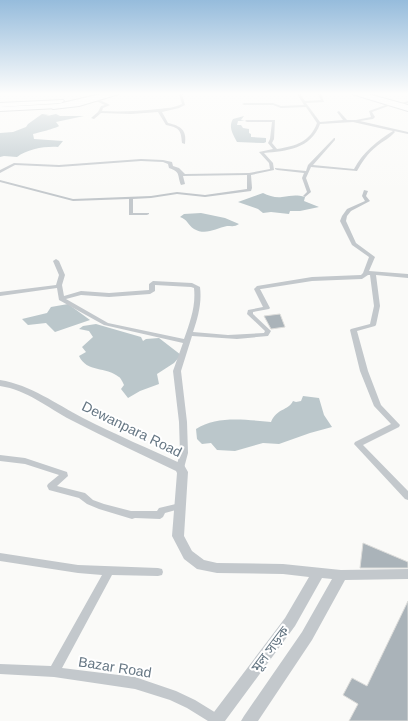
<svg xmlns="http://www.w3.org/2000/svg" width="408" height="721" viewBox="0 0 408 721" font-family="Arial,'Noto Sans Bengali',sans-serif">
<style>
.water{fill:#bbc7cb}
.building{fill:#aab3b9;stroke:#dcdcda}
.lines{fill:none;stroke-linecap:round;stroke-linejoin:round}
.secondary-casing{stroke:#b3babf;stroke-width:2}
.primary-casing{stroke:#b5babe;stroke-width:2}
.minor{fill:#c3c8cc;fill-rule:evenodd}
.tertiary{fill:#c3c8cc;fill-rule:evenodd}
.secondary{fill:#fff;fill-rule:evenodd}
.primary{fill:#fff;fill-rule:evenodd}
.labels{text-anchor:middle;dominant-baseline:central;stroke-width:4;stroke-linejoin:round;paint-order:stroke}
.near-street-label{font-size:14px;fill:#657683;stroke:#fff}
</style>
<rect width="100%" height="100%" fill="#fafaf8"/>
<g class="water">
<path d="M42 114 49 115 46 116H47L56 114 60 116H84L56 122 59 126C56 128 38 133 33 134L34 139 63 141 58 147C46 146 27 149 17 157L4 156 0 157V133L13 132 26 127 28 124Z"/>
<path d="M244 116 241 120 245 121H238L237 125H241L243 128 249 129V133L251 134V137L266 138V142L264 143 237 142C233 134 228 127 233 119Z"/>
<path d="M263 193C269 196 276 198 282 197 291 196 295 194 305 197L304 201 319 207 300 211H290L289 214 271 212 263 213 258 209 238 202Z"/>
<path d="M201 213 225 218 239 224C235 227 232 226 227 226 216 228 206 236 194 229 188 225 187 219 180 217L184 214Z"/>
<polygon points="68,304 90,320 55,332 46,323 28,325 22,319 47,313 51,307"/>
<path d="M96 324 141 337 143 341 146 339 159 338 181 355 174 363 157 374 159 384 140 391 128 398 121 389 124 385C123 383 121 378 119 377 106 366 87 373 79 356L86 352 82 347 93 337 89 331 79 329 83 326Z"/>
<path d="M303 396 319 398 324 415 332 427 310 433 279 444 263 443 235 451 217 450 211 443 202 444 197 439 196 429C217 415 248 420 271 422 277 408 288 411 293 401L296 402 301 401Z"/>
</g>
<g class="building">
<polygon points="280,314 285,327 271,329 264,316"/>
<polygon points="363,543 408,562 408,568 360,568"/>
<polygon points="408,601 408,721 349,721 358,704 343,695 352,678 367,686"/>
</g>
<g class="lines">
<g class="secondary-casing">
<g id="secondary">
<polygon points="109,94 119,94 79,106 53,109 50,107 79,102"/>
<polygon points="352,94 361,94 408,107 408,111"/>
<polygon points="63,100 64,101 61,103 0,107 0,103"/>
</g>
</g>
<g class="primary-casing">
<g id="primary">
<polygon points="101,94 114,94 58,108 0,111 0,107 58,104"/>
<polygon points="357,94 368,94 408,105 408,109"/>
</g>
</g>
<g class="minor">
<path d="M179 94H182L185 105 179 108 162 112 168 123C181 126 187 130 185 144L182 143C181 129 179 128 166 125L158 112 131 114 101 113 94 119 91 118 98 112 101 106 105 105 96 101V99H98L110 105 103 108 102 111C121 112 140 111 158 109 167 108 174 108 182 104Z"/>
<path d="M297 94H300L305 101 321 100 318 94H321L324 102 306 103 320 122 343 120 337 112 339 111 347 120H356L371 117 369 111 391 103V105L372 112 375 117 373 119 360 121 408 132V134L394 131 395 132C390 138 383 141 377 146 368 153 362 162 357 171L311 167 306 178 311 192 305 197 303 196 307 192 302 178 304 173 277 170 275 169V168L306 171 308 165 334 138H335V140L313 165 354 169C363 152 377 141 393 131L353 122 320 124C311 149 286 151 264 153L273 163 274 170 251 175 252 188 251 191 205 197 177 194 151 198 133 199V213H149V214L147 215H129V199L73 201 0 182V180L73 199 151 196 177 192 205 195 247 189V175L183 176 185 184 181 185C177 175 181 172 169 168L168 164 163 162 141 161 59 167 15 165 0 173V170L14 163 59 165 141 159 163 160 172 162 173 166 179 168 185 174 249 173 270 169 269 163 259 152 273 149 268 143 270 139 272 122H247L245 121 246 120H275L274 139 272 143 277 149C296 146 310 142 317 123L306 107 281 108 273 105H244L242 104 244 103H273L281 106 304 105Z"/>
<polygon points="408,101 408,103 401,105 399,104"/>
<path d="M364 190 368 191 366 196 370 201 351 211 347 216 346 221 356 243 375 257 369 271 408 274V278L376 275 380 306 376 325 375 326 357 331 368 371 381 405 400 425 399 427 363 445 408 491V500L405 499 354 444 355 442 391 424 374 406 360 371 350 330 351 329 370 324 374 306 370 275H368L362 279 312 281 261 289H260L270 308 269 309 253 312V314L271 331 268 336 237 339 192 336 181 371 187 422 188 453 184 468 183 470 180 471 177 470 176 468 180 453 179 422 173 371 183 343 104 325 59 300 57 288 0 296V292L56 285 59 275 53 261 56 259 59 261 65 275 62 285 64 296 81 291 109 293 149 290V284L153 281 192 283 200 287C202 303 198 317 193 332L228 335 264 333 265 331 247 314 248 310 263 307 254 289 257 286 312 277 361 275 363 273 369 257 352 245 340 221 342 216 347 209 365 201 362 196ZM155 285 191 287 194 288C196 306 190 322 184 339L108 323 66 299 81 295 109 297 150 294 155 291Z"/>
<polygon points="0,455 25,458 67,472 68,476 57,486 85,493 93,500 104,504 131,511 157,511 159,508 180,503 183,504 185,506 183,508 165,513 163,517 160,519 135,518 132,519 99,509 87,504 79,498 49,490 47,486 48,484 59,475 25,464 0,461"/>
<polygon points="0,553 78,565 158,568 162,569 163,572 162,575 158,576 112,575 62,668 135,677 176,691 195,700 221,716 223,721 208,721 187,708 170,700 135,689 54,677 0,674 0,664 51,666 102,575 78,573 0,561"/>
</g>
<path class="tertiary" d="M0 380C31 385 56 404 83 418 116 435 150 449 184 465L188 472 184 536 192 551 204 560 217 563 283 564 341 570 408 569V579L345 580 312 640 258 721H241L244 716 302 632 332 579 322 578 295 626 225 721H208L211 716 285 618 309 577 283 574 217 573 197 569 184 559 172 536 177 473 176 471C141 454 106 438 71 420 48 408 27 390 0 386Z"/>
<use href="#secondary" class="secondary"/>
<use href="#primary" class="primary"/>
</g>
<linearGradient id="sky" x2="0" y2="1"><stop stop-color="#96bcdc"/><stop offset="0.48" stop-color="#fdfdfc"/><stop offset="1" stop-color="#fdfdfc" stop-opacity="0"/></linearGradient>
<rect width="408" height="195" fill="url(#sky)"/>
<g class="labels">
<g class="near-street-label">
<text transform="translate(132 429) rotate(26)">Dewanpara Road</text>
<text transform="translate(270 649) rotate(-53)">মূল সড়ক</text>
<text transform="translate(115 667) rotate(9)">Bazar Road</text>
</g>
</g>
</svg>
